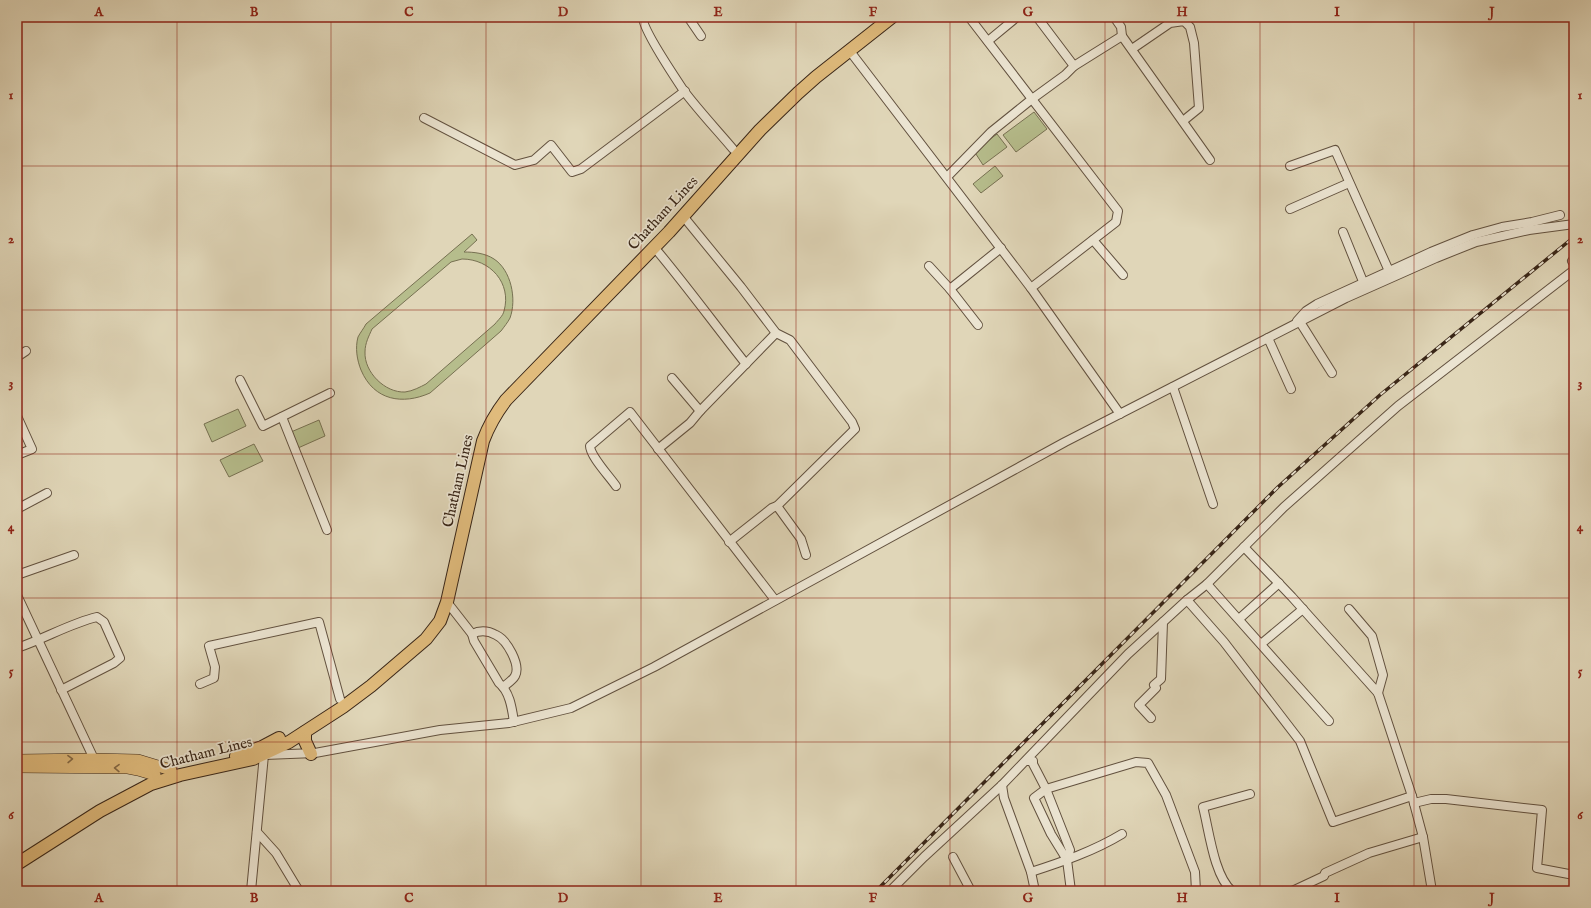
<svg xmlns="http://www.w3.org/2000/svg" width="1591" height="908" viewBox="0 0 1591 908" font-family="'IM FELL English',serif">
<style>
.green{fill:#b6bd8c;stroke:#777152;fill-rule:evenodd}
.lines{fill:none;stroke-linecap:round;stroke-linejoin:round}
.minor-casing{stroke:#62513f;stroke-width:10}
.major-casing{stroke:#382517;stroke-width:12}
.highway-casing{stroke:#382517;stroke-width:14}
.minor{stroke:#ebe4d1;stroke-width:8}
.major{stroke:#e0bb7c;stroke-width:11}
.highway{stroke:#e0bb7c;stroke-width:12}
.rail-casing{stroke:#382517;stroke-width:3.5}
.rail{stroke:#ebe4d1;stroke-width:2;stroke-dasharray:6;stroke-linecap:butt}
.oneway{stroke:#846844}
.grid{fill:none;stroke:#8f2418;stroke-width:1;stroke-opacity:0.55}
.labels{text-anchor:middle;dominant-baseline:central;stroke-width:3.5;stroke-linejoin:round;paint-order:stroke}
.street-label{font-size:15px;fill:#382517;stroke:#ebe4d1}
.neatline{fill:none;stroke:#8f2418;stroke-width:1.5}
.grid-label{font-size:13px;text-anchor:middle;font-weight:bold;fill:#8f2418}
</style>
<rect width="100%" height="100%" fill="#e0d6b8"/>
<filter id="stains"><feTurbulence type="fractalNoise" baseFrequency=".005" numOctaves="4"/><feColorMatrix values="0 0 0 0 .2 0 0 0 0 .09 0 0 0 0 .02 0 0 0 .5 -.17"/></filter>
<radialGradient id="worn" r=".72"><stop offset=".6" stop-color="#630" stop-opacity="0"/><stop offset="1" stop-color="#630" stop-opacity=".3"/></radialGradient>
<g class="green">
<polygon points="1034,112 1047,129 1016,152 1003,135"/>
<polygon points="997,134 1007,147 983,165 974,151"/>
<polygon points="995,166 1003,176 981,193 973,184"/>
<path d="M472 234 477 240 464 252C473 252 485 253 494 259 511 270 517 299 510 318 508 322 504 327 501 331L430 393C403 405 374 401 361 370 357 360 355 348 358 337 360 333 364 328 366 324ZM462 259C490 259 512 283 504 311 503 316 498 320 495 324L426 384C420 387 413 391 405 392 385 393 364 372 365 352 365 343 369 336 372 329L451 262Z"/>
<polygon points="238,409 246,426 212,442 204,424"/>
<polygon points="319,420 325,436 298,448 291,432"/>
<polygon points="254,444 263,461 229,477 220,460"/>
</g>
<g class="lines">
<g class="minor-casing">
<g id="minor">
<path d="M643 17C641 27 676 79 684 91 699 111 717 130 733 149"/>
<polyline points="688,17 701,36"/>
<polyline points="969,17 1118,211 1116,222 1031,288 1120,414"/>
<polyline points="1037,17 1074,66"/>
<polyline points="1114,17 1121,27 1122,36 1210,160"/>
<polyline points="988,41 1017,17"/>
<polyline points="1132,49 1170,23 1184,21 1190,27 1194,43 1199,108 1183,121"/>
<polyline points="849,50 1031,288"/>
<polyline points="424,118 515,165 534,160 551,145 572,172 581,169 685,91"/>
<polyline points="1290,166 1335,150 1389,271"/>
<polyline points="947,177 991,132 1032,99 1065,75 1074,66 1122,36"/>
<polyline points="1290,209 1349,183"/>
<polyline points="683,216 741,287 776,333 790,340 852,422 855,429 777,506 772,508 729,542"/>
<polyline points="1343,232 1364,284"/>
<polyline points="1093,240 1123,275"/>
<path d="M654 247C686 285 715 325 746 364"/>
<polyline points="1574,259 1572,261 1574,264"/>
<polyline points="929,266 950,289 1001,248"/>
<polyline points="950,289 978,325"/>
<polyline points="1297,321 1306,311 1317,304 1431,252 1473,235 1502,227 1532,222 1560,215"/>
<polyline points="1300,322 1332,373"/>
<polyline points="1268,338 1291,389"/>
<polyline points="17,357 26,351"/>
<polyline points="672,378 700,411"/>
<polyline points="240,380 263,426 330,393"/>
<polyline points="1173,387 1213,504"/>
<polyline points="17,416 32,449 17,455"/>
<polyline points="282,417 327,530"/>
<polyline points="658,449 690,423 700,411 776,333"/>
<path d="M616 486C610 477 590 456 590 446L630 412 775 600"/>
<polyline points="777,506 801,539 806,555"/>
<polyline points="17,509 47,493"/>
<polyline points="1244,547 1292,597 1378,693 1412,796 1423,837 1432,891"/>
<polyline points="17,575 74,555"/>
<polyline points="1207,584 1329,721"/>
<polyline points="17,595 94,759"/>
<path d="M447 602 472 634 474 641 499 683C510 692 512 709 514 722"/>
<polyline points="1349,609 1372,636 1383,675 1378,693"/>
<polyline points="1239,619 1279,583"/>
<path d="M472 634C480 630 489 631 496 635 507 640 521 665 515 676 513 680 507 684 503 687"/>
<polyline points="1261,644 1303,609"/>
<path d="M17 648C44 639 71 623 97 617L104 622 120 658 114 663 61 690"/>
<polyline points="200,684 214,678 215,667 209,646 319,622 340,699"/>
<polyline points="1151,718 1139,705 1156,688 1154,685 1161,679 1163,622 1187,600"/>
<polyline points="265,755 315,753 440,730 509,723 571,708 654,667 1065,442 1346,298 1436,258 1476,242 1529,230 1574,224"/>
<polyline points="1027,761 1033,761 1033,764 1046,789 1070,850 1067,860"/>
<polyline points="1002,785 1004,798 1031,872 1035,891"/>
<polyline points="1412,796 1333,822 1300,741 1224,642 1187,600 1207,584 1284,507 1398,406 1574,270"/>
<polyline points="1414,803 1431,799 1446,799 1542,810 1537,868 1574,875"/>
<polyline points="257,832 276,853 299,891"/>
<polyline points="953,857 971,891"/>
<path d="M1031 872C1062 862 1094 851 1122 834"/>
<polyline points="251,891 264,755 263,751"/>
<polyline points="890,891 924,857 1002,785 1128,654 1163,622"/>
<polyline points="1071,891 1067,860 1051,834 1034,798 1046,789 1136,762 1148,763 1166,795 1195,872 1196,891"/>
<path d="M1232 891C1214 876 1209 830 1203 807L1250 794"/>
<polyline points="1292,891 1324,876 1325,873 1369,853 1423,837"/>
</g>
</g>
<g class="major-casing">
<g id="major">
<polyline points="17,760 94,759 138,760 171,770"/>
<polyline points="17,767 128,768 138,770 155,775"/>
</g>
</g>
<g class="highway-casing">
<g id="highway">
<polyline points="305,732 305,741 311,754"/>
<polyline points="236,756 262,747 279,738"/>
<path d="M17 864 100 811 151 784 180 775 253 759 289 742 343 707 371 686 426 639 440 621 447 602 483 441C489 425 496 413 506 400L669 232 760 130 798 93 816 77 892 17"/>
</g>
</g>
<use href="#minor" class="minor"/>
<use href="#major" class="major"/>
<use href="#highway" class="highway"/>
<g class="rail-casing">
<polyline id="rail" points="876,891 1278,487 1380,395 1574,237"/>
</g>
<use href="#rail" class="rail"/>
</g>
<defs><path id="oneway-chevron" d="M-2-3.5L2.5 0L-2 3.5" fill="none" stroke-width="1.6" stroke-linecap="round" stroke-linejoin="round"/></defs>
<g class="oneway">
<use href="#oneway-chevron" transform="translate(70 759) rotate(-1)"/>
<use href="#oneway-chevron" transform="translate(117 768) rotate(-179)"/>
</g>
<path class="grid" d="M177 17V891M331 17V891M486 17V891M641 17V891M796 17V891M950 17V891M1105 17V891M1260 17V891M1414 17V891M17 166H1574M17 310H1574M17 454H1574M17 598H1574M17 742H1574"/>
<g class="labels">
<g class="street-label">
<text transform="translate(663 213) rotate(-47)">Chatham Lines</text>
<text transform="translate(458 481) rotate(-77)">Chatham Lines</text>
<text transform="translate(206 753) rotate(-14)">Chatham Lines</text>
</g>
</g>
<rect width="1591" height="908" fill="none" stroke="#e0d6b8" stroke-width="44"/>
<rect x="22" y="22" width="1547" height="864" class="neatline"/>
<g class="grid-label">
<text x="99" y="16">A</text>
<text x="254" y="16">B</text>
<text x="409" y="16">C</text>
<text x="563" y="16">D</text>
<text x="718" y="16">E</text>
<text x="873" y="16">F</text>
<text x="1028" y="16">G</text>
<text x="1182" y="16">H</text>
<text x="1337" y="16">I</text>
<text x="1492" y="16">J</text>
<text x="11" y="99">1</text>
<text x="1580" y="99">1</text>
<text x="11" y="243">2</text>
<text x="1580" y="243">2</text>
<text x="11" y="387">3</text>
<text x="1580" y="387">3</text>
<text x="11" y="531">4</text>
<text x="1580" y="531">4</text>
<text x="11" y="675">5</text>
<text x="1580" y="675">5</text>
<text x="11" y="819">6</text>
<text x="1580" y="819">6</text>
<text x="99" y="902">A</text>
<text x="254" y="902">B</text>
<text x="409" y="902">C</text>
<text x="563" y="902">D</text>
<text x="718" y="902">E</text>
<text x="873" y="902">F</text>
<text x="1028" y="902">G</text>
<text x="1182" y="902">H</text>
<text x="1337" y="902">I</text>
<text x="1492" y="902">J</text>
</g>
<rect width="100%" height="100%" filter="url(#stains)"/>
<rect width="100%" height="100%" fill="url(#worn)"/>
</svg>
